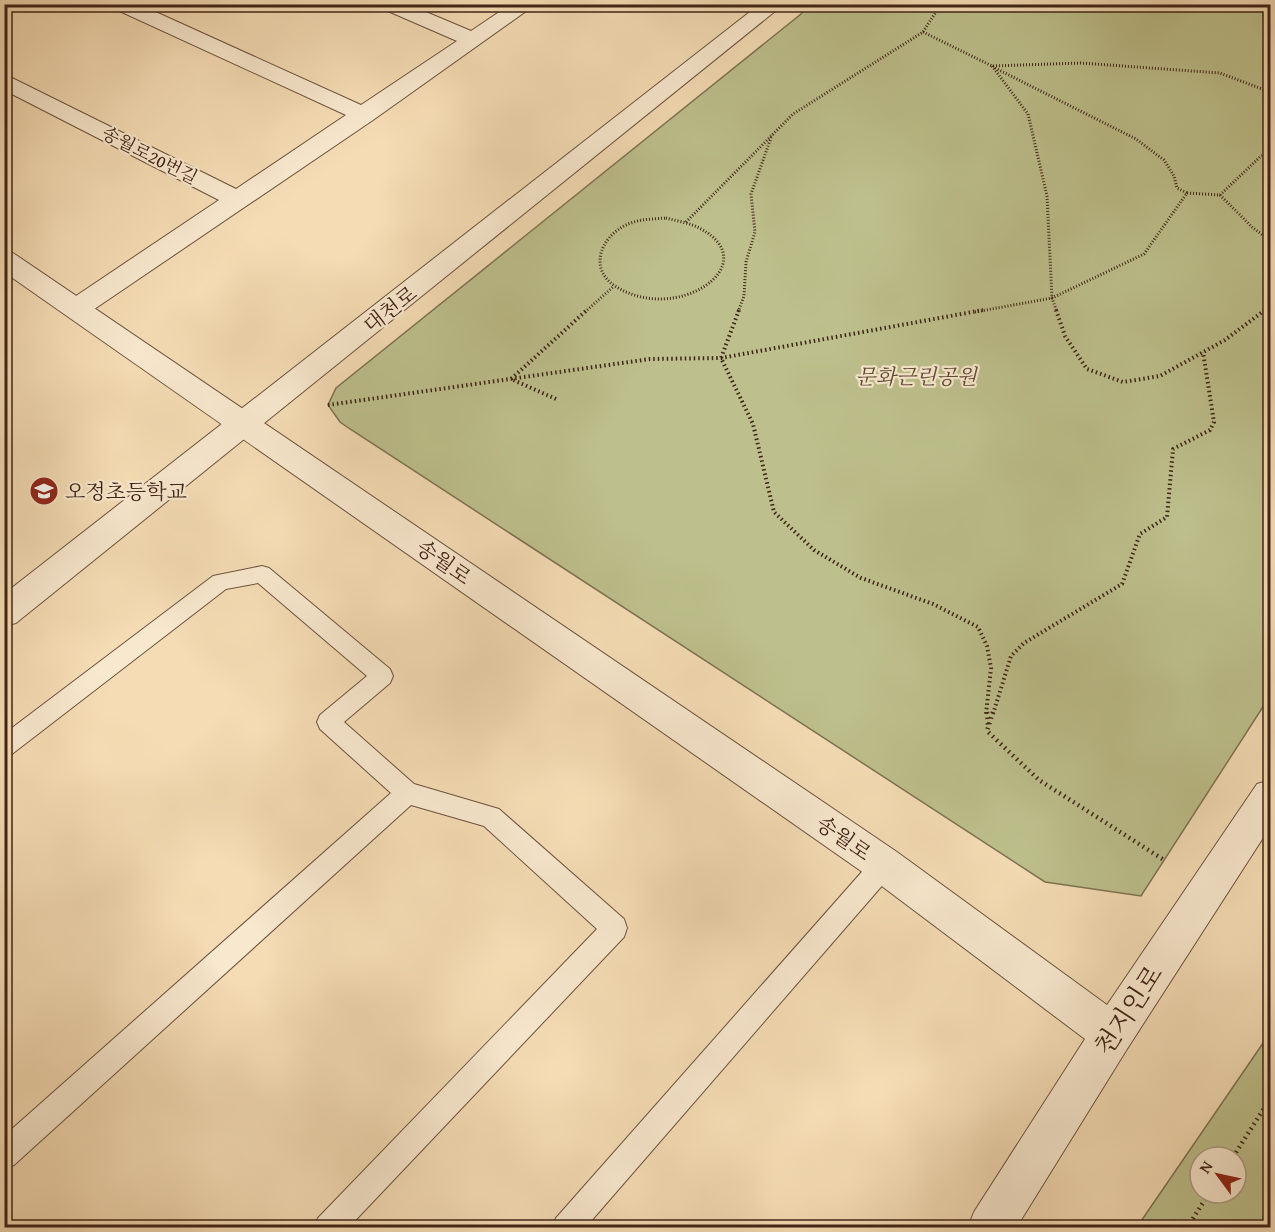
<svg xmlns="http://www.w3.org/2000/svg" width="1275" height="1232" viewBox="0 0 1275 1232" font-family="'Gentium Book Plus','Noto Serif KR',serif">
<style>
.green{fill:#bdc08c;stroke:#7e7252;stroke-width:1.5;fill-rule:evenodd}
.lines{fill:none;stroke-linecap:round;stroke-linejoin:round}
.service-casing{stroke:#6d523f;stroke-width:2}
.minor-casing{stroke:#6d523f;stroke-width:2}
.tertiary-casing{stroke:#6d523f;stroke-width:2}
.path-far2{stroke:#402418;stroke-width:3;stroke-dasharray:1 2;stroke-linecap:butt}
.path-far1{stroke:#402418;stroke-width:4;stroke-dasharray:1.5 3;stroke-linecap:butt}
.path{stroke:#402418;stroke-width:4.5;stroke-dasharray:1.5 4;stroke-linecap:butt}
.service{fill:#f8e8ce;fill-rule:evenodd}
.minor{fill:#f8e8ce;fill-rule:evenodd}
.tertiary{fill:#f8e8ce;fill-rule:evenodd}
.labels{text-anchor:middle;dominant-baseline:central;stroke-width:4.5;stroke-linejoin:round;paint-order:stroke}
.far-street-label{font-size:18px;fill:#402418;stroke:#f8e8ce}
.street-label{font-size:21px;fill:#402418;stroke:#f8e8ce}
.park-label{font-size:21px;font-style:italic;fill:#5f4b35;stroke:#f8e8ce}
.poi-label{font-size:21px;fill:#402418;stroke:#f8e8ce;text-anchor:start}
.near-street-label{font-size:26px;fill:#402418;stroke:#f8e8ce}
</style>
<rect width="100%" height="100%" fill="#f5dcb4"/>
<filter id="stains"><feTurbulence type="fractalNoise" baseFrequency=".00333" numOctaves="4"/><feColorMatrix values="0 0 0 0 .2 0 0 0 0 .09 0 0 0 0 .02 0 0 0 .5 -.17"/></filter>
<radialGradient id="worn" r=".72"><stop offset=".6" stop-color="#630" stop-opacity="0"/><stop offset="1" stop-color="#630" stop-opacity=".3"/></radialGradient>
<g class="green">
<polygon points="808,4 1270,5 1270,696 1141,896 1045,882 350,429 340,422 328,405 336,388 801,14"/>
<path d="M1270 1033V1227H1137ZM1200 1157H1236V1193H1200Z"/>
</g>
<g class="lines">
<g class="service-casing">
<g id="service">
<polygon points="262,566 269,568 390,669 393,676 390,683 344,722 414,784 499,809 624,919 627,928 624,937 348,1228 314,1228 318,1218 597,929 484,826 411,805 14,1165 4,1169 4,1136 391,793 320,729 317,722 320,715 367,676 258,583 226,589 12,754 4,757 4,734 213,576"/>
<polygon points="884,854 893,857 896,865 893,873 585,1228 552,1228 556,1218 875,857"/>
</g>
</g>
<g class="minor-casing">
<g id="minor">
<polygon points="110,4 138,4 361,105 457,41 381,8 378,4 407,4 471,31 511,4 536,4 373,120 87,314 77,317 67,314 64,308 67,302 219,200 4,90 4,74 236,189 346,115 113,8"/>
<polygon points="760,4 784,4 16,623 4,626 4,594"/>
</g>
</g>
<g class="tertiary-casing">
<polygon id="tertiary" points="4,251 13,253 897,852 1107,1005 1257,784 1270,780 1270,827 1127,1049 1016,1228 968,1228 974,1212 1085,1039 871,878 4,272"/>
</g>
<g class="path-far2">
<polyline points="923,32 992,66 1081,63 1220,73 1270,92"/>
<polyline points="992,66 1028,114 1047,196 1052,298 1144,254 1187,193 1220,195 1261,156 1270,154"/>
<polyline points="995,68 1136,139 1164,160 1174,176 1177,188 1187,193"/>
<polyline points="1220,195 1253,228 1270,240"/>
<path d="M666 218C677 221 691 223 701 229 766 264 677 326 615 286 588 268 601 237 626 225 638 219 653 219 666 218Z"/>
<polyline points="686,222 793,114 923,32 941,4"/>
<polyline points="585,312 614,286"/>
<polyline points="738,312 744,296 746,262 755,232 751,194 772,135"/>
<polyline points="975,312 1052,298 1057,312"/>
<polyline points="1263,312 1270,307"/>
</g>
<g class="path-far1">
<polyline points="739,310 721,358 753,424 774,512 814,550 861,578 933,604 978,627 987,646 991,668 986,714"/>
<polyline points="1056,310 1065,336 1087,369 1123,382 1160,376 1225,340 1265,310"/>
<polyline points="556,399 511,379 587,310"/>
<polyline points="328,405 650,359 721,358 983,310"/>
<polyline points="993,714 1011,656 1024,643 1122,584 1140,534 1167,517 1173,449 1210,430 1214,422 1203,352"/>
</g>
<g class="path">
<polyline points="987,712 988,725"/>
<polyline points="993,712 987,731 1039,780 1164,860"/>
<polyline points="1233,1157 1270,1099"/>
<polyline points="1187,1228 1209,1193"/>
</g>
<use href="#service" class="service"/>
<use href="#minor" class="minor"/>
<use href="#tertiary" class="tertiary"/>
</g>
<defs>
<g id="school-disc" transform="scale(1.5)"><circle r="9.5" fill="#8f2418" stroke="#f8e8ce"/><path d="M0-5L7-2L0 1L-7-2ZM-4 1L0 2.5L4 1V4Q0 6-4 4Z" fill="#fff"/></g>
</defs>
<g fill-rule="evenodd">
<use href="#school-disc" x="44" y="491"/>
</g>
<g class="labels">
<g class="far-street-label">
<text transform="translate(150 155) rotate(27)">송월로20번길</text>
</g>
<g class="street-label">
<text transform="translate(390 309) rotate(-38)">대천로</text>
<text transform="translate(444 562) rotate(35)">송월로</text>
<text transform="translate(844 838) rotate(35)">송월로</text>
</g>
<g class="park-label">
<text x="916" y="376">문화근린공원</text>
</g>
<g class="poi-label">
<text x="65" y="491">오정초등학교</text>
</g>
<g class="near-street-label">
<text transform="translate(1128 1010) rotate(-57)">천지인로</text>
</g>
</g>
<rect width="1275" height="1232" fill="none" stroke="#f5dcb4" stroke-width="24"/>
<rect x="6" y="6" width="1263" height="1220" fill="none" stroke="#402418" stroke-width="3"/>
<rect x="12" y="12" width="1251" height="1208" fill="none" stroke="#402418" stroke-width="1.5"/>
<g transform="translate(1218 1175) rotate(303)"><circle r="28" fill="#f8e8ce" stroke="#ae9a85" stroke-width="1.5"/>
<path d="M0-4.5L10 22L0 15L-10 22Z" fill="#8f2418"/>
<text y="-9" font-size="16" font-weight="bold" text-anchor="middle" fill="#402418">N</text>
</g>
<rect width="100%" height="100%" filter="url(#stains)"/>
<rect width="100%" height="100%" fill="url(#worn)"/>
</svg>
